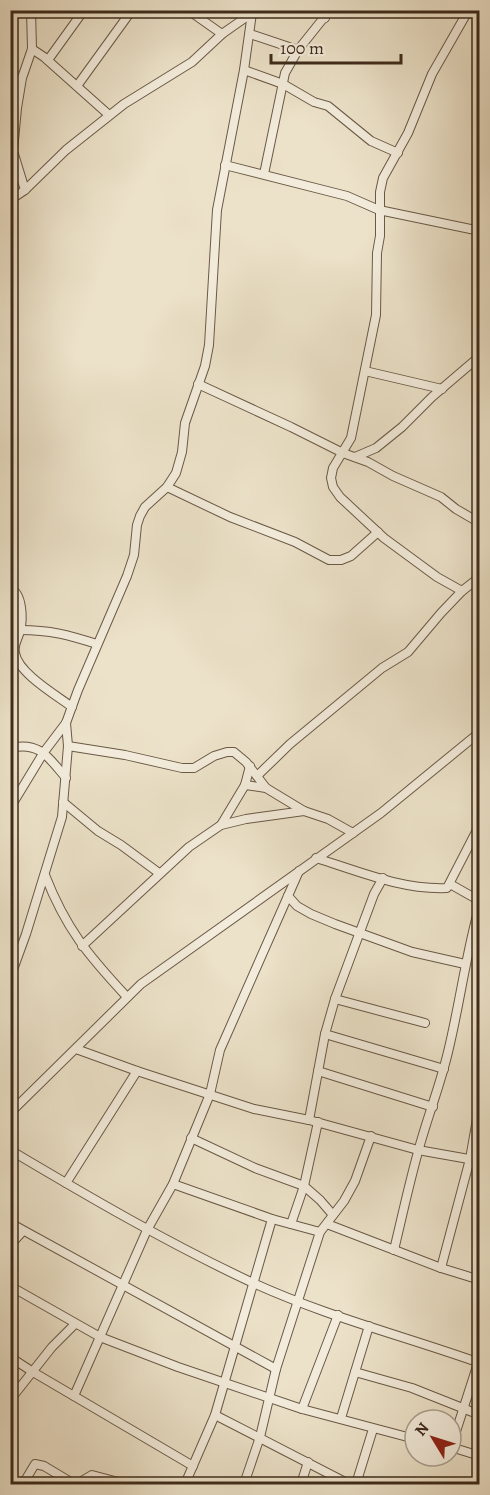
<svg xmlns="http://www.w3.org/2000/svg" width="490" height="1495" viewBox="0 0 490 1495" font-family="Alegreya,serif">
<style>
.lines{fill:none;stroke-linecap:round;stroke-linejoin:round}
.street-casing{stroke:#6a5946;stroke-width:10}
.street{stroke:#f3ecdc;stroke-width:8}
</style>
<rect width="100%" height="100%" fill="#ece2c9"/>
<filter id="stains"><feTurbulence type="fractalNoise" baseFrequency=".00333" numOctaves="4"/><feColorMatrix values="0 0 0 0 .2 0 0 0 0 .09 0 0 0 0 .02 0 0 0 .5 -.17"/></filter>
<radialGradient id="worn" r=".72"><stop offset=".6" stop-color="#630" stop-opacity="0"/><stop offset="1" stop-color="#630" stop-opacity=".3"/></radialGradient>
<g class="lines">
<g class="street-casing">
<g id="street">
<polyline points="188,10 222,34"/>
<polyline points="316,10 325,18"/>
<polyline points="468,10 480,15"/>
<polyline points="10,14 12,10"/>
<polyline points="250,34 298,50"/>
<polyline points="32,49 44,57 109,115"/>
<polyline points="48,60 84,10"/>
<polyline points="244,70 283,84 314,102 328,106 371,141 398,153"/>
<polyline points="77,86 132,10"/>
<polyline points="225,165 347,196 379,210 480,231"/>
<polyline points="264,174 285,73 298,50 330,10"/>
<polyline points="25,190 13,151 17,108 22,78 32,49 31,10"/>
<polyline points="10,200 25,190 66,150 124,104 192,62 222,34 252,13"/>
<polyline points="365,371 442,389"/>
<polyline points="198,384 291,427 343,453 368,462 393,476 441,497 456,509 480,523"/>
<polyline points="355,457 376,448 402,427 432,397 480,356"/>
<polyline points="167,487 230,517 295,542 329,560 341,560 351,556 378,532"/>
<path d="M10 588C23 594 23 619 20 631 18 639 13 645 15 653 18 673 56 695 72 707"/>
<polyline points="462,591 437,577 384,538 340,497 333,487 331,478 333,468 351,438 376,315 377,253 380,236 380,192 383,178 408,133 432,74 468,11"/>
<path d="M20 630C51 630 68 635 97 644"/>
<polyline points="68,746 125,755 182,768 194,768 214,756 227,752 234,752 246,762 266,788 304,811 328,819 353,833"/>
<path d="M10 748C40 741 49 758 66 778"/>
<polyline points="257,776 290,744 382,668 408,652 441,613 462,591 480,577"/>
<polyline points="245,785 266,788"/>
<polyline points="63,802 98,831 121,845 159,873"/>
<polyline points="10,808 44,752 66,723 78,690 127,576 134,555 137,525 140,516 145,507 167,487 176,473 182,452 185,423 205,366 209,345 217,210 244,70 252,13 255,10"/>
<polyline points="221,825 245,785 250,766"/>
<path d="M316 858C358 871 402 890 447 888L480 824"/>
<path d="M45 875C66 929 88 955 127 997"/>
<polyline points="450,884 480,901"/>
<polyline points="288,896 297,906 311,914 335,924 412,952 465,964"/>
<polyline points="82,946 189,847 221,825 246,819 304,811"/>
<polyline points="10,978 26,934 62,817 68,746 66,723"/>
<polyline points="335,999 425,1023"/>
<polyline points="325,1034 444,1069"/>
<polyline points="76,1049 137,1071 254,1109 309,1120 418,1150 480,1161"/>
<polyline points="318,1071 433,1107"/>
<polyline points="10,1113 141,984 381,813 480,732"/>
<polyline points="309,1120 325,1034 335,999 374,894 383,878"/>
<polyline points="191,1138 255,1168 304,1186 320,1200 333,1215"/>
<path d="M10 1150C89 1197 168 1243 251 1282 325 1316 404 1336 480 1363"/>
<polyline points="66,1183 137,1071"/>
<polyline points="173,1184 272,1219 320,1232"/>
<polyline points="10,1223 276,1369"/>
<polyline points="291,1224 304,1186 318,1122"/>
<polyline points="327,1224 441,1268 480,1280"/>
<polyline points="10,1245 23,1231"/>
<path d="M394 1250C402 1217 409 1184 418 1152 427 1118 440 1086 448 1052 460 1003 466 953 480 904"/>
<polyline points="441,1268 470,1159 480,1102"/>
<polyline points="10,1286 100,1337 178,1367 302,1409 415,1439"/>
<polyline points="10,1357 33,1372 193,1466"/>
<polyline points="355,1372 412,1388 480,1415"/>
<polyline points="74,1396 147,1230 173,1184 210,1094 220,1050 299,871"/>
<polyline points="10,1400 52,1347 75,1324"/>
<polyline points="302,1409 338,1315"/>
<polyline points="215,1415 349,1484"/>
<polyline points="341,1418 369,1326"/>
<polyline points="451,1447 479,1360"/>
<polyline points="451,1447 480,1456"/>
<polyline points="23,1484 35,1464 44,1466 74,1484"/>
<polyline points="77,1484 92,1475 126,1484"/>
<polyline points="185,1484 215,1415 272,1219"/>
<polyline points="244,1484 260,1437 276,1369 320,1232 344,1201 355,1181 371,1136"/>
<polyline points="301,1484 308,1462"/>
<polyline points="356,1484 373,1429"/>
</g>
</g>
<use href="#street" class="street"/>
</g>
<rect width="490" height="1495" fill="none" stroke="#ece2c9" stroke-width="36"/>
<rect x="12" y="12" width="466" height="1471" fill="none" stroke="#3e2b1b" stroke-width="3"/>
<rect x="18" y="18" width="454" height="1459" fill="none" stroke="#3e2b1b" stroke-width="1.5"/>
<g transform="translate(433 1438) rotate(308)"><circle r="28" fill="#f3ecdc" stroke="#ab9f8f" stroke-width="1.5"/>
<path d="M0-4.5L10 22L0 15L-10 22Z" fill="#8f2418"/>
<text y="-9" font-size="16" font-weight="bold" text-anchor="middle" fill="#3e2b1b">N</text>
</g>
<path d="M271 54v9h130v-9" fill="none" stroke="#3e2b1b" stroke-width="3"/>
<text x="280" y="54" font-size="18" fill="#3e2b1b" stroke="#f3ecdc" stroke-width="4.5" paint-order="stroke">100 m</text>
<rect width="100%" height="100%" filter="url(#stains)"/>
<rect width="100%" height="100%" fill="url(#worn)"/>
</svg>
